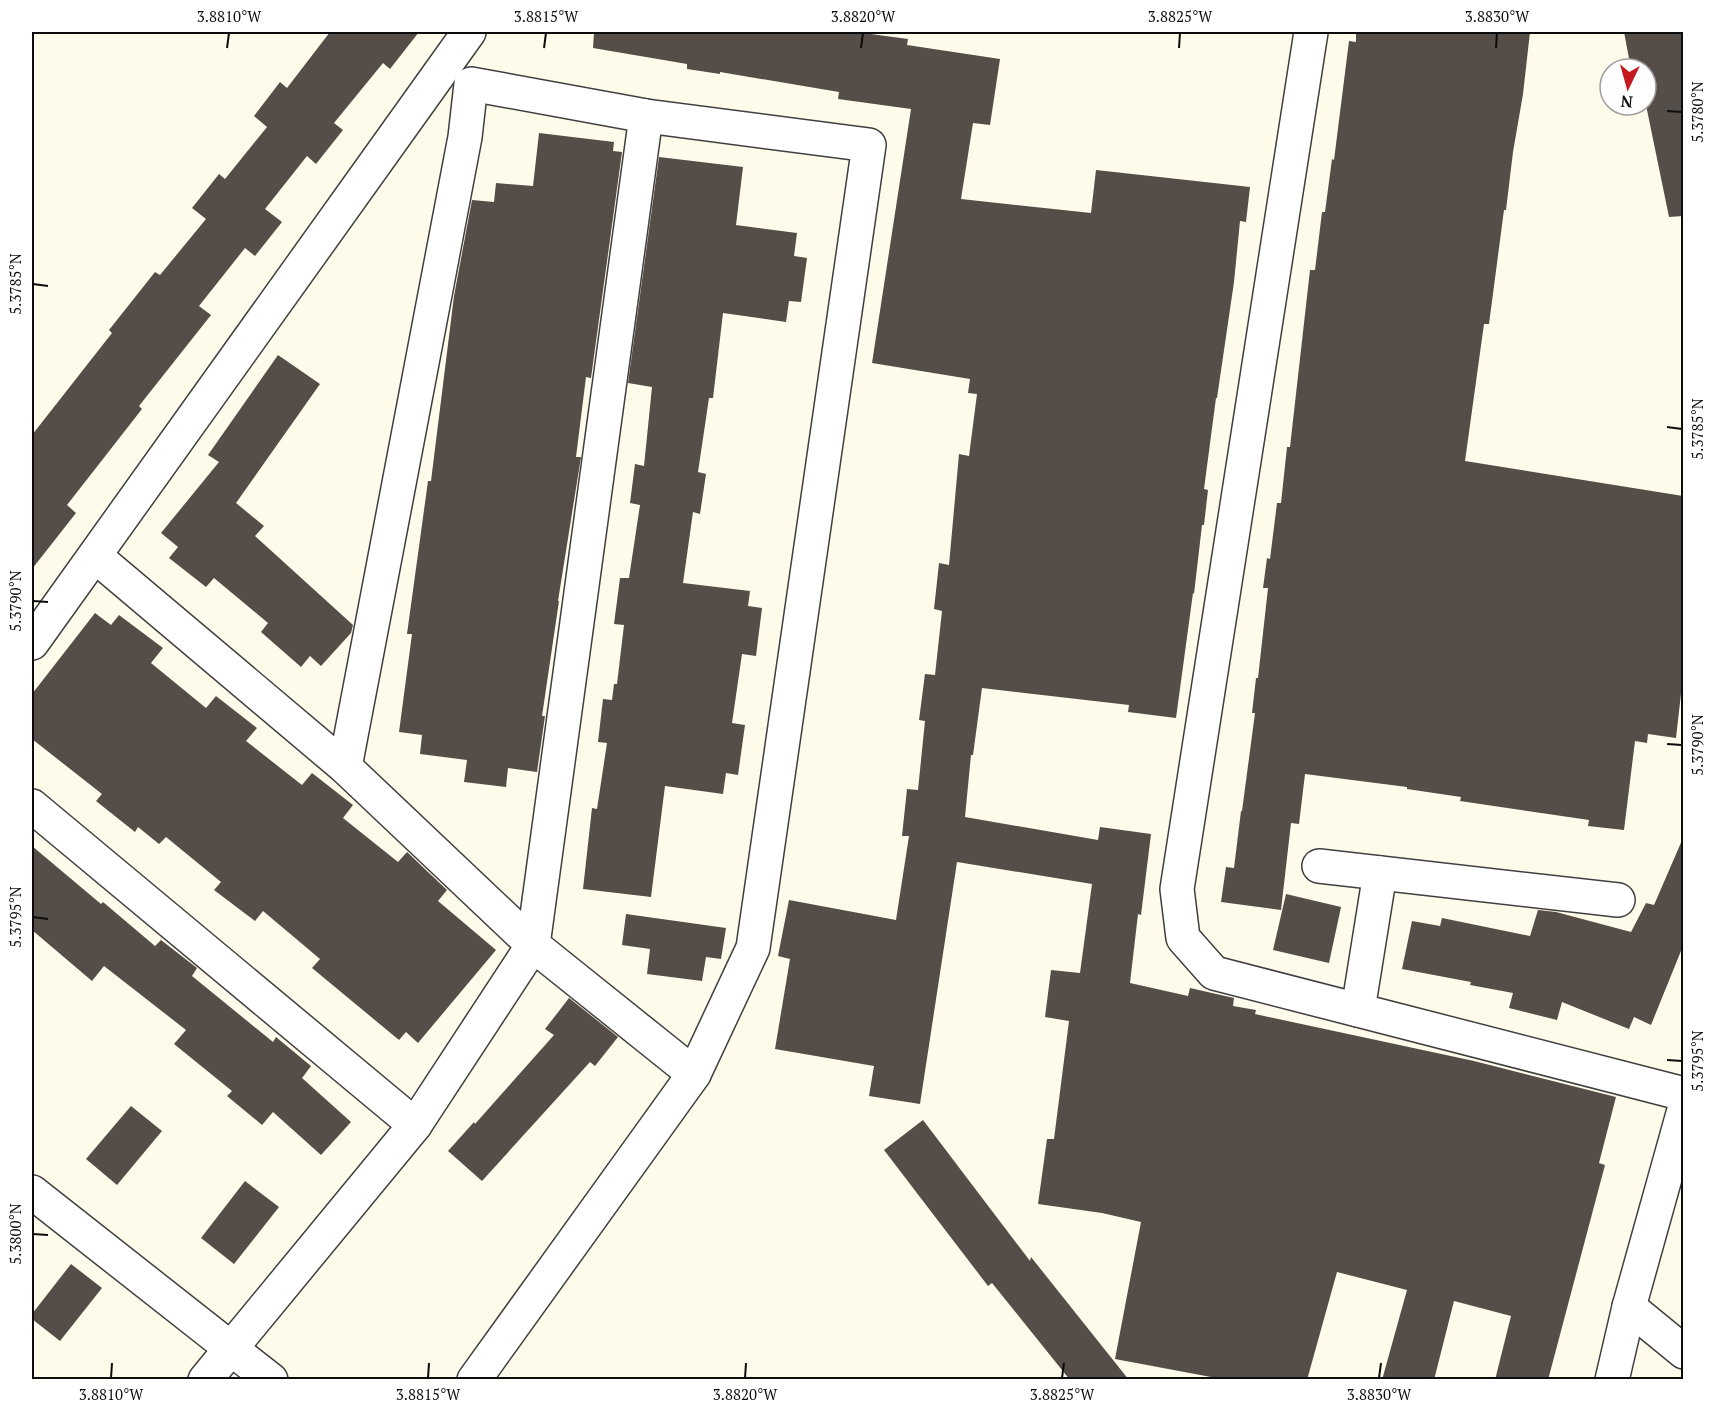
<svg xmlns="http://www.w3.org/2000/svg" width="1715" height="1411" viewBox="0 0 1715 1411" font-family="'PT Serif',serif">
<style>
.building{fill:#554d47}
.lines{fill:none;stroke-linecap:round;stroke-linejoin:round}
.street-casing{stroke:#3f3f3f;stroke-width:36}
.street{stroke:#fff;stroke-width:33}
.ticks{fill:none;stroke:#0c0c0c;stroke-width:2}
.neatline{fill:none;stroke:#0c0c0c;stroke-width:2}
.ticks-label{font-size:15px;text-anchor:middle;fill:#0c0c0c}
</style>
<rect width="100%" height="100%" fill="#fffbea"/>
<g class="building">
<polygon points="330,32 419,32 390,69 383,63 334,123 343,130 316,164 307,156 265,209 282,222 255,256 245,248 199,306 211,315 139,406 142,409 67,505 76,513 32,569 32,435 112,333 109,330 155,272 160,275 206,219 192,208 219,174 225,179 267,127 254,116 280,82 287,88"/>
<polygon points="594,32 856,32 908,39 907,45 1000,59 990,125 973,123 961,199 1091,213 1096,170 1250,187 1246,222 1240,221 1234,282 1217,398 1216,398 1204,489 1208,490 1204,525 1202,525 1194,594 1193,593 1176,718 1128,712 1129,705 982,688 973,755 971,755 965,817 1098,840 1100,827 1151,834 1141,915 1138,914 1130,983 1188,996 1190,988 1234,998 1233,1006 1256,1010 1255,1014 1474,1061 1616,1097 1599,1163 1605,1165 1548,1380 1495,1380 1511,1316 1454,1301 1434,1380 1382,1380 1407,1290 1337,1272 1307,1380 1227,1380 1115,1359 1141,1222 1102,1213 1038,1204 1047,1139 1054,1139 1069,1021 1045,1017 1051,970 1080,973 1092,884 957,862 920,1104 869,1096 874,1066 775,1049 790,959 778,956 789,900 896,920 909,836 902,836 907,789 918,790 925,721 919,720 925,674 935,675 942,611 934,609 939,563 949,565 959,454 969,456 977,394 968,393 970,379 872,363 911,109 838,99 839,92 720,72 720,74 687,69 687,64 593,48"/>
<polygon points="1356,32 1530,32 1523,94 1513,152 1506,210 1504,210 1489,324 1484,324 1465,461 1683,496 1683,676 1676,738 1648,734 1647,743 1635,741 1624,830 1588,826 1589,820 1460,801 1461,797 1407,789 1407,787 1305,774 1299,824 1291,823 1281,910 1221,902 1226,867 1234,868 1241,811 1242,811 1255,713 1252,713 1256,678 1258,678 1268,588 1263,588 1267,558 1270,559 1277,503 1281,503 1287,447 1290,447 1310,270 1315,270 1322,212 1325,212 1332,159 1334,160 1349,41 1356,42"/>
<polygon points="1624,32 1683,32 1683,216 1669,217 1646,105 1646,69 1631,69"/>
<polygon points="539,133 614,142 613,151 622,152 591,378 586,377 576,457 581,457 558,601 559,601 542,716 545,716 537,772 508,768 506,787 464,782 467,760 420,754 422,735 399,732 412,634 407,634 428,481 431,481 454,296 472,200 494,202 496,183 533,186"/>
<polygon points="659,157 743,167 736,225 797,233 794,256 807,258 801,302 789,301 786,322 723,313 713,398 709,398 698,472 706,474 700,514 693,512 683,583 750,591 748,606 762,608 756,656 742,654 732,723 745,725 738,775 726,773 723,794 665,786 651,897 583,889 592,808 597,809 607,743 598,742 603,699 612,700 614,684 617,684 624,625 614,624 620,578 629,578 640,505 630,503 635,464 644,466 652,387 628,383"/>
<polygon points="278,355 320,384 236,503 264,526 255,536 353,625 351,633 321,666 310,656 301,667 261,632 268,623 214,578 206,587 169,558 178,547 161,533 219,462 208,455"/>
<polygon points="95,613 111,625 119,615 163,648 151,663 206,708 216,696 257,728 246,741 302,785 312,773 353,805 343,818 398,862 407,852 447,890 438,901 496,950 418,1043 406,1032 399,1040 312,968 320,959 263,911 255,921 214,890 221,882 166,837 159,844 138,827 135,832 96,801 102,794 32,739 32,694"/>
<polygon points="1683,838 1683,946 1651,1025 1634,1017 1629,1029 1562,1002 1557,1020 1509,1008 1513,993 1470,985 1471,982 1402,969 1412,921 1440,926 1442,918 1530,936 1538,910 1556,912 1631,932 1646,903 1654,905"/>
<polygon points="32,846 101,904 103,902 155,946 161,940 197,968 192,976 273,1042 276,1037 311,1066 302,1078 351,1122 321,1155 273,1112 262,1125 227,1096 232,1091 174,1044 186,1030 104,966 92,981 32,930"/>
<polygon points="1286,894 1341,907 1329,963 1273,950"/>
<polygon points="626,914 726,928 721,959 706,957 702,981 647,974 650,949 622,945"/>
<polygon points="569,998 618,1037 595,1066 590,1062 482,1181 448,1151 474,1122 475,1124 554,1035 545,1029"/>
<polygon points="131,1106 162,1131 117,1185 86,1159"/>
<polygon points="923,1120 1030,1261 1031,1257 1129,1380 1070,1380 992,1283 988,1286 884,1150"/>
<polygon points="245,1181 279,1207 234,1264 201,1238"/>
<polygon points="71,1264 102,1288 60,1341 32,1319 32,1314"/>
</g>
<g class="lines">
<g class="street-casing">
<g id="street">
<polyline points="1311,32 1177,889 1183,938 1214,973 1684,1094"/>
<polyline points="95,556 345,767 533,945 694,1074"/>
<polyline points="32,643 469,32"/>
<polyline points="345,767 465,137 471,84 646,116 869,145 753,948 694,1074 474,1380"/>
<polyline points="32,806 415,1125"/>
<polyline points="1319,866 1618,900"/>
<polyline points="1358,1010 1380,873"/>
<polyline points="32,1192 271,1380"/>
<polyline points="1629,1307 1684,1352"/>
<polyline points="205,1380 415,1125 533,945 646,116"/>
<polyline points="1612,1380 1629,1307 1684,1110"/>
</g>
</g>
<use href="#street" class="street"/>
</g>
<path class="ticks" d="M227 48 229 33M544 48 546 33M861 48 863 33M1179 48 1180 33M1496 48 1497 33M1667 111 1682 112M33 284 48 286M1667 427 1682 429M33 601 48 602M1667 744 1682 745M33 917 48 919M1667 1060 1682 1061M33 1234 48 1235M111 1378 112 1363M428 1378 429 1363M745 1378 746 1363M1062 1378 1064 1363M1379 1378 1381 1363"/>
<rect width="1715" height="1411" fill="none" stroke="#ffffff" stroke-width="66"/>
<g transform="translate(1628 87) rotate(185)"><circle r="28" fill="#ffffff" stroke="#9e9e9e" stroke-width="1.5"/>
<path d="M0-4.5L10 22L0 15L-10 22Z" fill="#c6191f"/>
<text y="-9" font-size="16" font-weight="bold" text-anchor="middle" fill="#0c0c0c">N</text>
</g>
<rect x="33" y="33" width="1649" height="1345" class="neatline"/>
<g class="ticks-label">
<text x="229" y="22">3.8810°W</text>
<text x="546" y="22">3.8815°W</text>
<text x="863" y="22">3.8820°W</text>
<text x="1180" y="22">3.8825°W</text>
<text x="1497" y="22">3.8830°W</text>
<text transform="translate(1698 112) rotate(-90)" y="5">5.3780°N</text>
<text transform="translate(16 284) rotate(-90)" y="5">5.3785°N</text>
<text transform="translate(1698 429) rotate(-90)" y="5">5.3785°N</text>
<text transform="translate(16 601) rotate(-90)" y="5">5.3790°N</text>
<text transform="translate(1698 745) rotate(-90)" y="5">5.3790°N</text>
<text transform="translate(16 917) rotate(-90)" y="5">5.3795°N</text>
<text transform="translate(1698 1061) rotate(-90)" y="5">5.3795°N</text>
<text transform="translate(16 1234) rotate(-90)" y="5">5.3800°N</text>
<text x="111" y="1400">3.8810°W</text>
<text x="428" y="1400">3.8815°W</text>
<text x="745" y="1400">3.8820°W</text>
<text x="1062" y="1400">3.8825°W</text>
<text x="1379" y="1400">3.8830°W</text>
</g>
</svg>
